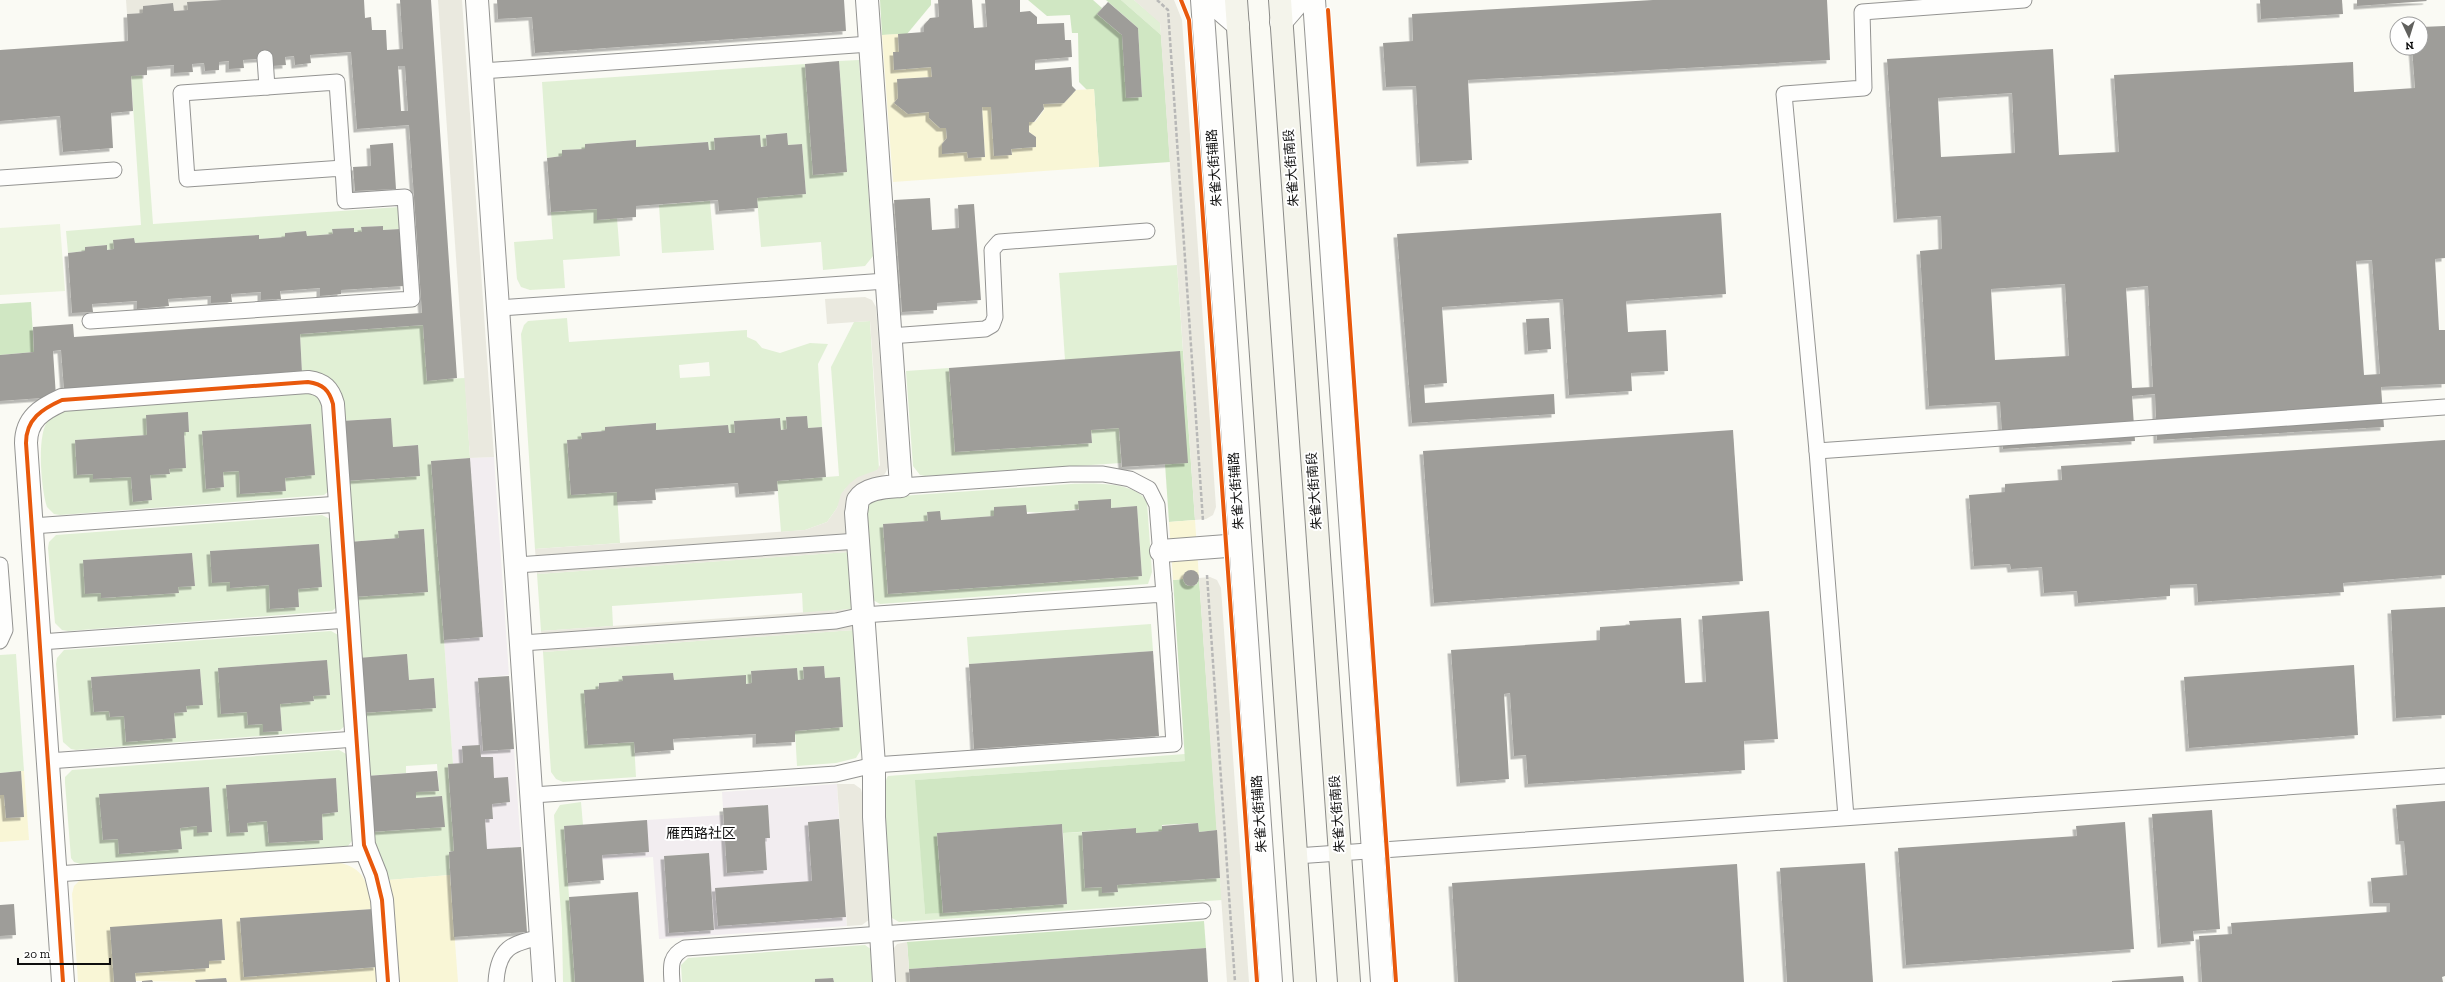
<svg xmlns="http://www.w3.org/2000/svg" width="2445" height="982" viewBox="0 0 2445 982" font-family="'Zilla Slab','Noto Sans SC',serif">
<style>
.industrial{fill:#f2edf0;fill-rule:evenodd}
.green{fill:#e1f0d5;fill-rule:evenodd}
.forest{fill:#d0e7c3}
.sand{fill:#f9f6d6}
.pitch{fill:#ebf4de}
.plaza{fill:#eae9df}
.building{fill:#9e9d99;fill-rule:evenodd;filter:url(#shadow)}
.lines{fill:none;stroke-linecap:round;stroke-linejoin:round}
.lane-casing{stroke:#949492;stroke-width:17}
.street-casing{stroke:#949492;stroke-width:24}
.secondary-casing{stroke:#8b8b88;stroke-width:24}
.path{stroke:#b8b8b7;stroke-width:2.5;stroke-dasharray:4 2;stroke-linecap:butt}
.lane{stroke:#fefefd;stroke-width:15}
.street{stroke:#fefefd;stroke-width:22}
.secondary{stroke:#f4f4eb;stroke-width:22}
.cycleway-casing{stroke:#fff;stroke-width:6}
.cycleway{stroke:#e8590c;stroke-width:4}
.labels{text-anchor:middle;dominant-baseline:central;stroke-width:4;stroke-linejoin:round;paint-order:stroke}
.street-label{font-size:13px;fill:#0e0e0e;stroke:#fff}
.neighbourhood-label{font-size:14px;fill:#0e0e0e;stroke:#fff}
</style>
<defs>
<filter id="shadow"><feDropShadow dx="-3.5" dy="3.5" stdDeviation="0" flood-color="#0004"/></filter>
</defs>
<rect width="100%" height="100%" fill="#fafaf4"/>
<g class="industrial">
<polygon points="494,457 509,675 478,678 483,751 514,749 521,847 487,849 485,819 493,818 492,804 510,802 508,778 494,778 492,757 481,757 462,746 463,763 453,764 444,640 483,637 470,458"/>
<path d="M837 784 839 819 808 822 812 881 718 926 846 917 847 926 659 939 653 857 602 860V855L647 820 723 815 727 873 767 870 765 838H770L768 805 723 808 722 792ZM708 853 714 929 669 932 664 856Z"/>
</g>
<g class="green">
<polygon points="1121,0 1134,0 1160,22 1161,35"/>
<polygon points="859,60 873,256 865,266 823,270 821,242 761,247 757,198 806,194 802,144 788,145 787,133 766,135 767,146 761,147 760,135 714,138 715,150 709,150 708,142 636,147 635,140 585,144 585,149 562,150 562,156 547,158 542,82 805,64 813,175 847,172 839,61"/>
<polygon points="142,75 153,224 399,207 400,229 383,230 383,226 362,227 362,232 354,232 354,228 332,229 333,234 307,236 306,231 285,233 285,237 259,239 259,235 135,243 134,238 114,240 114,249 107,250 106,245 85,247 85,251 68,253 66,231 141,225 131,76"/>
<polygon points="710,201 714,250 662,253 659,205"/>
<polygon points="597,209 598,220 617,218 620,256 563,260 565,288 530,290 521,287 517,279 514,242 553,239 551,212"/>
<polygon points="1177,265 1183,351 1065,360 1059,273"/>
<path d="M567 318 569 342 747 330V337L756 341 762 348 780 353 810 343 828 344 818 364 822 427 808 428 807 416 786 417 787 429 781 430 780 418 734 421 735 433H729L728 425 656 430 655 423 605 427V431L582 433V439L567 440 571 495 617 492 620 543 535 549 521 334 524 325 528 321ZM709 362 710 376 680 378 679 365Z"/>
<polygon points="870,321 879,469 845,489 837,508 827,522 805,530 781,532 777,481 839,476 831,367 854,322"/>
<polygon points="423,325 427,380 465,378 470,458 431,461 453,764 448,765 454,851 449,852 450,875 388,880 370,832 444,827 442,796 416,798 416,792 439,790 437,764 406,766 406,773 366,776 361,713 436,708 434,678 409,680 407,655 358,658 353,597 428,592 424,529 399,531 399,538 349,542 345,481 420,476 418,445 393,447 390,418 341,421 302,373 300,334"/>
<polygon points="949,368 955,452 1092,443 1091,430 1119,428 1121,463 925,476 920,475 913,466 906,371"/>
<path d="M309 391 324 398 330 490 324 495 60 515 54 514 47 507C41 490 36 432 49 419 55 412 63 410 71 408ZM188 412 189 432H184L186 467 169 469 170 474 150 475 152 500 133 501 131 477 93 479V474L77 475 75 440 147 435ZM311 424 314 475 285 478 286 491 240 494 239 471 223 472 224 487 206 489 202 431Z"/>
<path d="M1071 484C1090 483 1139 481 1147 503L1152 572 1148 584 880 604 873 600 866 513 868 504 872 502 901 496ZM1111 500V508L1137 506 1142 576 888 594 883 524 928 521 927 512 941 520 994 516V507C1038 516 1068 514 1111 500Z"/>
<path d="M322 515 332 520 338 606 332 611 68 631 62 630 55 623 48 548 49 542 56 535ZM319 544 322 587 298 589 299 607 270 609 269 585 230 588V582L210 551ZM192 553 195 586 178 587V593L102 598 101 593 83 560Z"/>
<polygon points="848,552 852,609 803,613 802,593 612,606 613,626 541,631 537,574"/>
<polygon points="1151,624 1153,651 969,664 967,637"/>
<polygon points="854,630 862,748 856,758 836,763 797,766 795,731 843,727 840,677 825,678 824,666 803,667 804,679 798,680 797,668 751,671 752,683 746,684 746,676 674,680 673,673 623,676 623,681 599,683 588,745 634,742 636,777 563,782 556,779 551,772 543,652"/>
<path d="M331 631 340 636 346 725 340 730 76 750 71 749 63 742 56 664 57 658 64 650ZM327 660 330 695 313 696 314 701 280 704 282 731 263 732V724L248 725 247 712 222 714 218 668ZM200 669 203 704 186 706 187 712 174 713 175 738 126 742 124 716 110 717 109 711 94 712 91 677Z"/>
<polygon points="16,654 24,771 0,773 0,655"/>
<path d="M339 750 348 755 355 837 348 846 84 865 74 862 71 858 65 783V777L72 770ZM336 778 338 812 322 814 323 840 269 843 267 821 247 823V832L230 833 227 785ZM209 787 212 831 198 832 197 826 180 828 181 849 120 854 118 839 103 840 100 794Z"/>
<path d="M1185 754 1186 761 916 780 925 914 1067 904 1063 833 1082 832 1086 888 1102 887V893L1117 892V885L1220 878 1222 900 899 922 892 918C888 900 879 785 888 776Z"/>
<polygon points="581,802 583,825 564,826 575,982 563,982 562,928 554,815 560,805"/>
<polygon points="865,945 872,950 874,982 834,982 833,978 816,979 815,982 682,982 681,965 688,958"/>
</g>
<g class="forest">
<polygon points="880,0 931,0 931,5 907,34 882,35"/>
<polygon points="1028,0 1093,0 1102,8 1097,14 1122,35 1127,98 1142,97 1138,28 1106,0 1121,0 1161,35 1170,162 1099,167 1094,89 1087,90 1079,82 1078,33 1072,33 1070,15 1047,16"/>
<polygon points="31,302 34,352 0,355 0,304"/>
<polygon points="1180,351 1183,351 1195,520 1169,522 1165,464"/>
<polygon points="1199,578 1217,830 1199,832 1198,823 1162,825 1162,831 1136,833 1135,828 1063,833 1062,824 937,833 943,913 925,914 915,780 1185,761 1173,580 1183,579 1186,585 1192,586 1197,584"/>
<polygon points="1204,921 1206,948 909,969 907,942"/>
</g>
<g class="sand">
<polygon points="898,34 899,52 894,70 931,67 932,77 897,79 908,114 929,112 929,118 940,128 946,128 947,138 942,144 942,154 967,152 968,158 985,157 982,107 991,107 994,156 1012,154 1011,149 1036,147 1036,137 1029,132 1029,122 1035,122 1044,110 1043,104 1064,103 1076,90 1094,89 1099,167 893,182 882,35"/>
<polygon points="1195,520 1199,578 1196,573 1190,570 1185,573 1183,579 1173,580 1169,522"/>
<polygon points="21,771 24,771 29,840 0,842 0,795 4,795 6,818 24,817"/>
<path d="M336 862C365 867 368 884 373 909L240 918 244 977 377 967 378 982H227L226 978 196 980V982L135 981V973L209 968V961L225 960 222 919 114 982H78L72 894 74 886 80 880Z"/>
<polygon points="450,875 458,982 398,982 388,880"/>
</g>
<polygon class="pitch" points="60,224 65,291 0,295 0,228"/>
<g class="plaza">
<polygon points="126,0 222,0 188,2 188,10 174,11 173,3 143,6 143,13 127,14"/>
<polygon points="438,0 462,0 494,457 470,458"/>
<polygon points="1134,0 1174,0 1182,20 1216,507 1213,515 1206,519 1195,520 1160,23"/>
<polygon points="865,297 872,300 876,307 888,467 885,474 879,478 848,552 537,574 535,549 805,530 827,522 837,508 841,494 849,484 858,477 877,470 880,465 870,321 827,324 825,299"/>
<polygon points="1210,577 1217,580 1221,588 1249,982 1227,982 1199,578"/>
<polygon points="852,609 854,630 543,652 541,631"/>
<polygon points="837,784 854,784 861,789 863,797 870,919 862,925 847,926"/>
<polygon points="907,942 910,982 894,982 894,948 897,944"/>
</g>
<g class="building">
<path d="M222 0H364L365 18 371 17 372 30H386L387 50 403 49 400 0H431L457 378 427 381 423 325 300 334 302 373 64 390 61 350 53 351 56 397 0 401V355L34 352 33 327 73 324 74 337 422 313 409 125 357 129 351 52 310 55 311 63 295 65 294 56 285 57 286 65 272 66V58L243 60 244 68 229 69V61L219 62V70L205 71 204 63 192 64 193 72 174 73V65L147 67V75L131 76 133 111 111 113 113 148 63 152 60 116 0 121V50L128 41 127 14 143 13V6L173 3 174 11 188 10 187 2ZM398 66H405L408 111H401Z"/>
<polygon points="497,0 844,0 846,31 535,53 532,17 498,19"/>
<polygon points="938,0 972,0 974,28 987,27 985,0 1020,0 1020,12 1030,11 1037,17 1037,24 1064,23 1065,40 1071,40 1072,57 1035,60 1035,70 1071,67 1072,86 1076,90 1064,103 1043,104 1044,109 1034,122 1029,122 1029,132 1036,137 1036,147 1011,149 1012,155 994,156 991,107 982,107 985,157 968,158 967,152 942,154 942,144 947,138 946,128 940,128 929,118 929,112 908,114 894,103 898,98 897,79 932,77 931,67 894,70 893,52 899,52 898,34 924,32 924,25 930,18 939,17"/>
<polygon points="1653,0 1827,0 1830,60 1468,80 1472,160 1420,163 1416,86 1386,87 1383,43 1413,41 1412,14"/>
<polygon points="2260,0 2342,0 2343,14 2261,19"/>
<polygon points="2357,0 2426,0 2427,1 2357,6"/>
<polygon points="1108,2 1138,28 1142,97 1126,98 1122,35 1097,14"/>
<path d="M2445 26V258L2435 259 2439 330H2445V384L2381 387 2384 427 2157 440 2155 394 2132 396 2135 441 2003 449 2000 402 1929 406 1920 251 1942 249 1941 216 1897 219 1887 59 2053 49 2059 155 2119 152 2114 75 2353 62 2354 92 2415 88 2412 48H2421V27ZM2012 93 2015 153 1941 157 1938 98ZM2372 260 2380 374 2364 375 2356 261ZM2065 284 2069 356 1995 360 1991 289ZM2148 286 2153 387 2132 388 2126 288Z"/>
<polygon points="839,61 847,172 813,175 805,64"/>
<polygon points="787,133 788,145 802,144 806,194 757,198 758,208 719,211 718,200 636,206 636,217 597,220 597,209 551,212 547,158 562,156 562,150 585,149 585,144 636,140 636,147 708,142 709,150 715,150 714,138 760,135 761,147 767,146 766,135"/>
<polygon points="393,143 396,189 355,191 353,167 371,166 370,145"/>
<polygon points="930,198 932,230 959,228 958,205 974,204 981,300 937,303 937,310 902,312 894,200"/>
<polygon points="1721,213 1726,294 1626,301 1628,332 1666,330 1668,371 1631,373 1632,391 1569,395 1563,299 1442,307 1447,383 1424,385 1425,403 1554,394 1555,414 1412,423 1397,234"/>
<polygon points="383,226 383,230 400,229 404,286 341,290 341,294 320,296 320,288 280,291 281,299 261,300 261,292 231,294 232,302 211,303 211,296 168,299 169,306 137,309 137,301 92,304 93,312 72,313 68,253 85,251 85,247 107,245 107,250 114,249 113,240 134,238 135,243 259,235 259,239 285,237 285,233 306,231 307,236 333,234 332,229 354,228 354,232 362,232 361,227"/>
<polygon points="1549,318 1551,349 1528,351 1526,319"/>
<polygon points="1180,351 1188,463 1122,467 1119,428 1091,430 1092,443 955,452 949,368"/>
<polygon points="188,412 189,432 184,432 186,468 169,469 170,474 150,475 152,500 133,502 131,477 93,479 93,474 77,475 75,440 147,435 146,415"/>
<polygon points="807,416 808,428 822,427 826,477 777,481 778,491 739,494 738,483 655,489 656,500 617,502 617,492 571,495 567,440 582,439 581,433 605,431 605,427 656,423 656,430 728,425 729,433 735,433 734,421 780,418 781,430 787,429 786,417"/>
<polygon points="391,418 393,447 418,445 420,476 345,481 341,421"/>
<polygon points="311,424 315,475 285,478 286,491 240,494 239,471 223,472 224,487 206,489 202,431"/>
<polygon points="1733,430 1743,581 1434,603 1423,451"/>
<polygon points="2445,440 2445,575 2343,583 2344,592 2198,602 2197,584 2170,585 2170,596 2078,603 2077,591 2044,593 2042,567 2011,569 2010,564 1974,566 1969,495 2005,492 2005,484 2062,480 2061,466"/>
<polygon points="470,458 483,637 444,640 431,461"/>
<polygon points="1111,499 1111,508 1137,506 1142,576 888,594 883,524 928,521 927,512 940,511 941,520 994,516 994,507 1026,505 1027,514 1079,510 1078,501"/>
<polygon points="424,529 428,592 353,597 349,542 399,538 398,531"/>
<polygon points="319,544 322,587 298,589 299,607 270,609 269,585 230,588 230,582 212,583 210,551"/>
<polygon points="192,553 195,586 178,587 179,593 101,598 101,593 85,594 83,560"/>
<circle cx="1191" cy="578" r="8"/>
<polygon points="2445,607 2445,715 2396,718 2391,610"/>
<polygon points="1769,611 1778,739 1744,741 1745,770 1528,784 1526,755 1514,756 1510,693 1504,694 1509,779 1460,783 1451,650 1600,640 1600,627 1630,625 1629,621 1681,618 1685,683 1706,682 1702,616"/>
<polygon points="1153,651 1159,736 974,749 969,664"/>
<polygon points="407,654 409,680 434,678 436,708 361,713 358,658"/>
<polygon points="327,660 330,695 313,696 314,701 280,704 282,731 263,732 263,724 248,725 247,712 221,714 218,668"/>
<polygon points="2354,665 2358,735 2189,748 2184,677"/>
<polygon points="824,666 825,678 840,677 843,727 795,731 795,742 756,744 756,734 673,739 674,750 635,753 634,742 588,745 584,690 599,689 599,683 623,681 622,676 673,673 674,680 746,675 746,684 752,683 751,671 797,668 798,680 804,679 803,667"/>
<polygon points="200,669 203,705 186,706 187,712 174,713 176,738 126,742 124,716 110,717 109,711 94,712 91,677"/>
<polygon points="509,676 514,749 483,751 478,678"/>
<polygon points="480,745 481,757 493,757 494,778 508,777 510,802 492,804 493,819 485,819 487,849 521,847 527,932 454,937 449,852 454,851 448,764 463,763 462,746"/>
<polygon points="21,771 24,817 6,818 4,795 0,795 0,773"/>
<polygon points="437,771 439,791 416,792 416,798 442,796 445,827 370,832 366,776"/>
<polygon points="336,778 338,812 322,814 323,840 269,843 267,821 247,823 248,832 230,833 226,785"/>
<polygon points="209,787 212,832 197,833 197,826 180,828 182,849 119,854 118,839 103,840 99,794"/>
<polygon points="2445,801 2445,976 2442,977 2443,982 2202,982 2199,936 2232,934 2231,923 2390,912 2390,903 2373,903 2371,878 2407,875 2404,841 2399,841 2396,805"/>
<polygon points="768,805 770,838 765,838 767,870 727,873 723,808"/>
<polygon points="2212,810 2220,929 2193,931 2194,941 2161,944 2152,814"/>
<polygon points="839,819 846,917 718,926 715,888 812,881 808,822"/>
<polygon points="647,820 649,852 602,855 604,880 568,883 564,826"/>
<polygon points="2125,822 2134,949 1906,965 1898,848 2077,836 2076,826"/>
<polygon points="1198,823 1199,832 1217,830 1220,878 1117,885 1118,892 1102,893 1102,887 1085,888 1082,832 1136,828 1136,833 1162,831 1162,826"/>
<polygon points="1062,824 1067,904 943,913 937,833"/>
<polygon points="709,853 714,930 669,933 664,856"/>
<polygon points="1865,863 1873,982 1787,982 1780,868"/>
<polygon points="1737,864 1744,982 1458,982 1452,883"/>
<polygon points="638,892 644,982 575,982 569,897"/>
<polygon points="14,904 16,935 0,936 0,905"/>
<polygon points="373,909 377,967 244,977 240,918"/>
<polygon points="222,919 225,960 209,961 209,968 135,973 136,982 114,982 110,927"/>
<polygon points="1206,948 1208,982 910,982 909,969"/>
<polygon points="2183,976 2184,982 2112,982 2112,981"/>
<polygon points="226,978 227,982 196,982 195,980"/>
<polygon points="833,978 834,982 815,982 815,979"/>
<polygon points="152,980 153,982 142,982 142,981"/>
</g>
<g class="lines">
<g class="lane-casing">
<g id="lane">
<polyline points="482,71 870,44"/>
<polyline points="267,87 337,82 343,168"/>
<polyline points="0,178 114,170"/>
<polyline points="499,308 886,281"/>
<polyline points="90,321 412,299 405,197 345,201 343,168 187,179 181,93 267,87 265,58"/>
<polyline points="890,336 985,329 992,325 995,317 992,250 999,242 1147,231"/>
<polyline points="1817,451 2445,407"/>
<polyline points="901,486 1070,474 1103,474 1130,479 1149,489 1157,505 1164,594"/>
<polyline points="32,526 340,504"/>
<polyline points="0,565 5,630 0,641"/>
<polyline points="517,565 858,541"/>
<polyline points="40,642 348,620"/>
<polyline points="522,643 836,621 863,615 1164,594 1174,744 874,765 836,774 533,795"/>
<polyline points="48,761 356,739"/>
<polyline points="1846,817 1817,451 1784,94 1864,88 1862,12 2024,0"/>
<polyline points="1296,856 2445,776"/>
<polyline points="56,874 366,853"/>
<path d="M496 982C498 948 511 943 543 937"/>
<path d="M672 982C671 967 669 956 685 948L1203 911"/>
</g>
</g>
<g class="street-casing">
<g id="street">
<polyline points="477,0 544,982"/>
<path d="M867 0 901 486C888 487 866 487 858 500 857 504 857 510 856 513L874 765V817L884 982"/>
<polyline points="1202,0 1271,982"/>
<polyline points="1209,0 1238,25"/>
<polyline points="1314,0 1382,982"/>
<polyline points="1281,22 1300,0"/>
<polyline points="1161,551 1240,545"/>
<path d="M63 982 26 443C26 419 42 409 62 400L308 382C323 384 329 390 333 404L364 845 376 875 382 900 388 982"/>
</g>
</g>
<g class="secondary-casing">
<g id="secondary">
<polyline points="1236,0 1305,982"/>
<polyline points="1280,0 1349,982"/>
</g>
</g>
<g class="path">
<polyline points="1157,0 1168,10 1203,521"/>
<polyline points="1207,575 1235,982"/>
</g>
<use href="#lane" class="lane"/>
<use href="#street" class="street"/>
<use href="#secondary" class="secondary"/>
<g class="cycleway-casing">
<g id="cycleway">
<polyline points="1181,0 1189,20 1257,982"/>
<polyline points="1328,10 1396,982"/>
<path d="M63 982 26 443C26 419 42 409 62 400L308 382C323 384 329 390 333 404L364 845 376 875 382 900 388 982"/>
</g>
</g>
<use href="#cycleway" class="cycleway"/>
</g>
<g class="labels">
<g class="street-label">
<text transform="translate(1214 168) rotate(-94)">朱雀大街辅路</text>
<text transform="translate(1291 168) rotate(-94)">朱雀大街南段</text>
<text transform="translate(1236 491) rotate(-94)">朱雀大街辅路</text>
<text transform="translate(1314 491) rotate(-94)">朱雀大街南段</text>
<text transform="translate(1259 814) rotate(-94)">朱雀大街辅路</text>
<text transform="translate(1337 814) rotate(-94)">朱雀大街南段</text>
</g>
<g class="neighbourhood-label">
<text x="701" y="833">雁西路社区</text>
</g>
</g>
<g transform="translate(2409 36) rotate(176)"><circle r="19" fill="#ffffff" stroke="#9f9f9f"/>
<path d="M0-3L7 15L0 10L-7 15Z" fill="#61615e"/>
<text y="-6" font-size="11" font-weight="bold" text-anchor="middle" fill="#0e0e0e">N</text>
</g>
<path d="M18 958v6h92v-6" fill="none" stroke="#0e0e0e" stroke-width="2"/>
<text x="24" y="958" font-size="12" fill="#0e0e0e" stroke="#ffffff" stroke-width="3" paint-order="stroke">20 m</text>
</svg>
